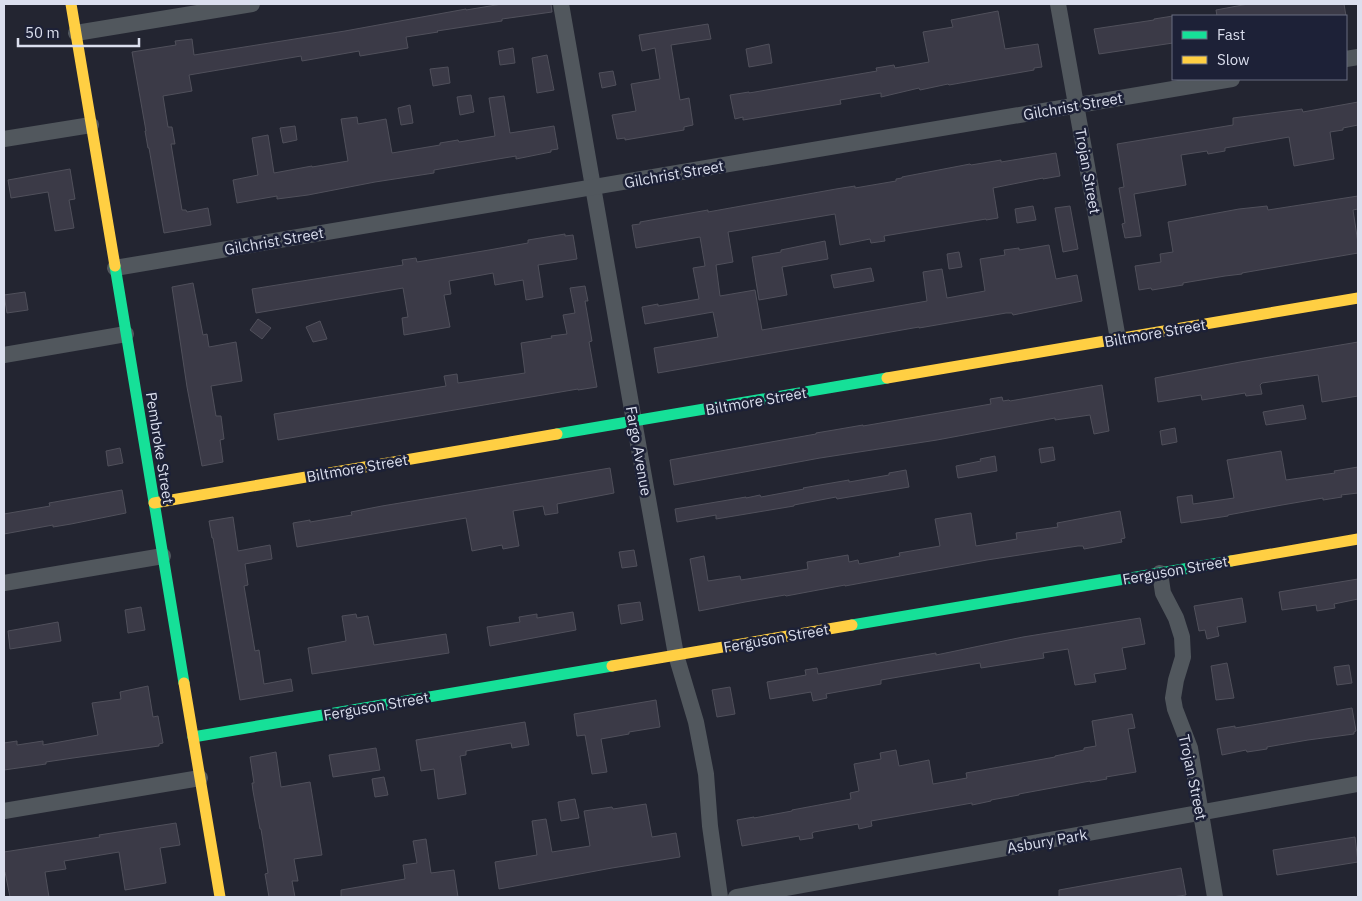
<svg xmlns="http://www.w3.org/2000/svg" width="1362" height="901" viewBox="0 0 1362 901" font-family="'IBM Plex Sans',sans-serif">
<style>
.building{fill:#3b3a47;stroke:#50505b}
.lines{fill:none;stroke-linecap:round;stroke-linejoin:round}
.street{stroke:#51575d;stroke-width:16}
.fast{stroke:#16e098;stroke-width:11}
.slow{stroke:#ffcf43;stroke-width:11}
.labels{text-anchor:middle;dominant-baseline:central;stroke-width:5;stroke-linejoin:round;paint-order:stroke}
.street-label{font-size:15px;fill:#dbdfee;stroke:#1d2137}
</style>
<rect width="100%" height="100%" fill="#232531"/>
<g class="building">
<polygon points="502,4 551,4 552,12 502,19 502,21 437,31 438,32 406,37 408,48 360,56 359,51 302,61 301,56 189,75 192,91 163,96 168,127 172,127 175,144 171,144 182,210 186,210 187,212 208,208 211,225 164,233 149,148 148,148 145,131 146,131 132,52 176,45 175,41 192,39 194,55 345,31 466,9 466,10"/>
<polygon points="1248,4 1344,4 1346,16 1217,16 1216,10"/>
<polygon points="998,11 1005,49 1038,44 1042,67 1034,68 1034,70 949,85 948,84 920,90 919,88 881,97 881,93 840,100 841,104 743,120 743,117 735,119 730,95 749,92 749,93 877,71 876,68 894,65 895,68 929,62 923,32 953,27 951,20"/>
<polygon points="1173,16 1173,43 1099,54 1094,29 1154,20 1154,19"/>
<polygon points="708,24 711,39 671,45 680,100 689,98 693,125 684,127 684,130 625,140 625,138 617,139 612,115 636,111 631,84 660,79 655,48 642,51 639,35"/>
<polygon points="769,44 772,63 749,67 746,49"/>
<polygon points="513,48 515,63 500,65 498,51"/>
<polygon points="547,55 554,90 537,93 532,58"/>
<polygon points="448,67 450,83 433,86 430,69"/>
<polygon points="613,71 616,85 602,88 599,73"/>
<polygon points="471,95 474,112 460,115 457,97"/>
<polygon points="504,96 510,133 554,126 558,149 551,150 551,152 516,159 516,156 492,160 434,170 434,173 375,182 308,195 277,199 277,196 237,203 233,180 258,175 252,138 268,135 274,173 312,166 312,167 348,161 341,119 357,117 358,124 386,119 392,153 440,145 440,143 458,140 459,142 495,136 489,98"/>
<polygon points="1358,102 1358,125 1343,128 1343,130 1330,132 1334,159 1294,166 1289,137 1225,148 1225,151 1208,154 1207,151 1181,155 1186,185 1134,194 1141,236 1125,238 1122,224 1125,223 1119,188 1124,187 1117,144 1233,125 1233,118 1302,109 1303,112"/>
<polygon points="410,105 413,123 401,125 398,108"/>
<polygon points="295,126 297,140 283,143 280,128"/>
<polygon points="1056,153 1060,176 1043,179 1043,178 993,188 998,218 986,220 986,219 884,236 885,241 871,243 870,239 840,245 835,214 728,232 733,262 716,265 720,296 755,290 762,330 927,301 923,272 942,269 947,298 985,291 980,259 1005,255 1004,250 1019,248 1019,250 1049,245 1056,279 1077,275 1082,301 1013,315 1012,313 1006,313 919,328 919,327 658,373 654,348 718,337 713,312 645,324 642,307 658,304 658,306 699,299 693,268 705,266 700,237 636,248 632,225 640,224 640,222 708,210 708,212 836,189 855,186 855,188 896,181 896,179 902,178 902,177 970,164 971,165 1001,160 1001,162"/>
<polygon points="70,169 75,199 69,200 74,228 55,231 48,192 11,198 8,180"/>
<polygon points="1358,196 1358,209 1353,210 1358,243 1358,253 1242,273 1242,274 1225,276 1183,283 1183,285 1152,290 1151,288 1139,290 1135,266 1161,262 1160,254 1173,252 1168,222 1239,209 1267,206 1268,210"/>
<polygon points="1033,206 1036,220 1017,223 1015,209"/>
<polygon points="1070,206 1078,249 1063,252 1055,208"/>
<polygon points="565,234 565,236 573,235 577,259 538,265 543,297 526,300 523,280 495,285 493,273 449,281 451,294 444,295 450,327 404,335 402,318 408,317 403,288 256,313 252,289 403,265 402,260 416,258 417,262 489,250 528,243 528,240"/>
<polygon points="825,241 828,259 782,267 787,295 759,300 752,257 781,252 781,250"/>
<polygon points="959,252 962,267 949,269 947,254"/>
<polygon points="871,268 874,281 834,288 831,275"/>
<polygon points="193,283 203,335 207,334 209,347 236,342 242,381 211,386 216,416 221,416 224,439 220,440 223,462 202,466 187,387 172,287"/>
<polygon points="585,286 588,301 585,301 592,341 589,342 597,387 578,390 578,389 278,440 274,414 446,386 444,376 457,374 458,383 525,373 521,343 552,338 551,336 567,334 563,315 575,313 570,288"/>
<polygon points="25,292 28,310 7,313 4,295"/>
<polygon points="258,319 271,328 262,339 250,330"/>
<polygon points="320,321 327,339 313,342 306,327"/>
<polygon points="1358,342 1358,396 1322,402 1318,375 1262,383 1260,385 1262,394 1246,396 1245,393 1202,400 1201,395 1158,402 1155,378 1240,362"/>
<polygon points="1102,385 1109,431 1094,434 1090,415 1055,420 1055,418 937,440 820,458 674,485 670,460 816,434 816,433 834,430 863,425 863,426 991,404 990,399 1002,397 1003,401 1009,400 1010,401"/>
<polygon points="1303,405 1306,419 1266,425 1263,412"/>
<polygon points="1175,428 1177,442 1162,445 1160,431"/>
<polygon points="1053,447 1055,460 1041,463 1039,449"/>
<polygon points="120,448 123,463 108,466 106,451"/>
<polygon points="1281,451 1286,480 1335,473 1334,471 1358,467 1358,493 1341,495 1342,497 1323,500 1323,498 1282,505 1228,515 1228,516 1181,523 1177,497 1192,495 1193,504 1234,498 1227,460"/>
<polygon points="995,456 997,471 958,478 956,466 981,461 980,459"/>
<polygon points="610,468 614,493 557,504 558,513 545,515 543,506 513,511 519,546 503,549 502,545 472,551 466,518 297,547 293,523 310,520 310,522 352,515 351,512 382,506"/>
<polygon points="906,470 909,487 837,499 836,497 794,505 794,506 716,519 716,515 677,522 675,509 746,497 746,498 760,495 761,497 804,489 803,488 820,485 849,480 849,482 889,475 889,473"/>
<polygon points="122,490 126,513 71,524 53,527 53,525 4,534 4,514 50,506 49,503"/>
<polygon points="1120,511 1125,538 1121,539 1122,542 1084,549 1083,546 1078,546 987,560 845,586 845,585 786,596 785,595 745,602 699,611 690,559 704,556 708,581 740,576 741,580 808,569 807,562 848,555 849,562 858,560 859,564 900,556 899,553 940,546 935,519 971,513 976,546 1017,539 1016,533 1058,527 1057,523"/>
<polygon points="233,517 238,551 270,545 272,559 245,564 248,585 244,586 255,651 259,650 264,684 291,679 293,691 240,700 213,538 212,538 209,521"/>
<polygon points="634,550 637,566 622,568 619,552"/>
<polygon points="1358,579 1358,599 1334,604 1335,608 1317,611 1316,605 1282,610 1279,592"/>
<polygon points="1242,598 1246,622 1217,627 1219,636 1207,639 1205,630 1199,631 1194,606"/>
<polygon points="640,602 643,620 621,624 618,605"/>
<polygon points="141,607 145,630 128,633 125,610"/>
<polygon points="573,612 576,630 490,646 487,627 520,622 519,617 537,614 537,618"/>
<polygon points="356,614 357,618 368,616 374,645 446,634 449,653 312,674 308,648 346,641 342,616"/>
<polygon points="1140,618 1145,644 1122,648 1126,669 1094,674 1096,682 1075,685 1068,649 1043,653 1044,658 981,668 980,663 881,680 881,684 826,694 827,698 813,701 811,692 770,699 767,682 806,675 805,670 817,668 818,674 907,658 936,653 936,655 1023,637"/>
<polygon points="58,622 61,641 10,649 8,631"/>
<polygon points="1227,663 1234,698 1216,700 1211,666"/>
<polygon points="1349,665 1352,683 1337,685 1334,667"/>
<polygon points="148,686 153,717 158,716 163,743 159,744 159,746 73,758 46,762 46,764 4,770 4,743 17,741 17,745 43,741 43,745 98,735 92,703 121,699 120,692"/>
<polygon points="730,687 735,714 717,717 712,690"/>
<polygon points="656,700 660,727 629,732 629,734 601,739 607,772 592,774 585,735 577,736 574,714"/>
<polygon points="1352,708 1356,731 1354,732 1354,734 1308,740 1267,747 1267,749 1247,752 1246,750 1222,755 1217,729 1235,726 1235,728"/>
<polygon points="1132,714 1135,728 1128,729 1136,772 1106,777 1107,779 1090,782 1090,781 1019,794 1019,795 991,800 991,801 972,805 972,803 871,821 872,826 859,829 858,824 814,832 812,833 813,838 800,840 799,836 742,846 737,820 754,817 754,818 792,811 792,810 851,799 850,793 859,791 854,764 881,759 880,753 896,750 899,766 929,760 933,784 967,778 966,773 1055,757 1055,756 1084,750 1084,748 1096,746 1092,721"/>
<polygon points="525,722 529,745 512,748 511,743 466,751 466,755 460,756 466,794 438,799 434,769 421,771 416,740"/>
<polygon points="376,748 380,770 333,777 329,755"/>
<polygon points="276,752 281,787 310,782 322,855 294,859 298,881 292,881 295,897 269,897 265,874 268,873 261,829 260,829 253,791 252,783 254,783 250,757"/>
<polygon points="384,777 388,795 375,797 372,779"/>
<polygon points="575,799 579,818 561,821 558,802"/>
<polygon points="646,804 652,837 676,833 680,857 612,868 499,889 495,862 537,855 532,821 546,819 552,852 590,846 584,811 612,807 613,809"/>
<polygon points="176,823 180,845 160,848 166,883 125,890 119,852 64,861 66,869 45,872 49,897 10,897 5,872 4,872 4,852 100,837 99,835"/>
<polygon points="1355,837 1358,862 1277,875 1273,850"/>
<polygon points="426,839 431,873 454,870 458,897 341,897 341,890 405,879 403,865 417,863 413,841"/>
<polygon points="1181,868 1186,895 1172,897 1059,897 1059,890"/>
</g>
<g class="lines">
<g class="street">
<polyline points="561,4 634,421 676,655 696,722 706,774 710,826 720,897"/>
<polyline points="1058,4 1118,339"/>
<polyline points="76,33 252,4"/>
<polyline points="1346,59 1358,57"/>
<polyline points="4,139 91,125"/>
<polyline points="115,268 1232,79"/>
<polyline points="4,355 126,334"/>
<polyline points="1160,573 1163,593 1176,618 1182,637 1183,657 1176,680 1173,698 1175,709 1190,748 1215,897"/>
<polyline points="4,583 163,556"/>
<polyline points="4,811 200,778"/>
<polyline points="736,897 1358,784"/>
</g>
<g class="fast">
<polyline points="115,266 184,683"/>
<polyline points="557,434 887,378"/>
<polyline points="852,625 1231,561"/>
<polyline points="193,737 612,666"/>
</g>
<g class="slow">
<polyline points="71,4 115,266"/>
<polyline points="887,378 1358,298"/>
<polyline points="154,503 557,434"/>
<polyline points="1231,561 1358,539"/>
<polyline points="612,666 852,625"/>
<polyline points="184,683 220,897"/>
</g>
</g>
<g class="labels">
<g class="street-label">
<text transform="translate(1073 106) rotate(-10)">Gilchrist Street</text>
<text transform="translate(1088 171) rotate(80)">Trojan Street</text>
<text transform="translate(674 174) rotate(-10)">Gilchrist Street</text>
<text transform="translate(274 241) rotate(-10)">Gilchrist Street</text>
<text transform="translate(1155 333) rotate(-10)">Biltmore Street</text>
<text transform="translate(756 401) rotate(-10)">Biltmore Street</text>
<text transform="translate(160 448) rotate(81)">Pembroke Street</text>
<text transform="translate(639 451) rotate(80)">Fargo Avenue</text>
<text transform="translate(357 468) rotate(-10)">Biltmore Street</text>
<text transform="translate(1175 570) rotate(-10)">Ferguson Street</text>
<text transform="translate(776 638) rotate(-10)">Ferguson Street</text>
<text transform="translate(376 706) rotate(-10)">Ferguson Street</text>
<text transform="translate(1193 777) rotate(78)">Trojan Street</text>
<text transform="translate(1047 841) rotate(-10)">Asbury Park</text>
</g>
</g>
<rect width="1362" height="901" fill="none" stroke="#dbdfee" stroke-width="10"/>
<rect x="1172" y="15" width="175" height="65" fill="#1d2137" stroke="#696d80"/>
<rect x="1182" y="31" width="25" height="8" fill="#16e098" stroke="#696d80"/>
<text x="1217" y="40" font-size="15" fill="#dbdfee">Fast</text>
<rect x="1182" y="56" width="25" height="8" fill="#ffcf43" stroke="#696d80"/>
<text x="1217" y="65" font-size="15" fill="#dbdfee">Slow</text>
<path d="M18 38v8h121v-8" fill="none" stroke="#dbdfee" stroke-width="2.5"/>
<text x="25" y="38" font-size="15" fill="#dbdfee" stroke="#1d2137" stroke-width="4" paint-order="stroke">50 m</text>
</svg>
